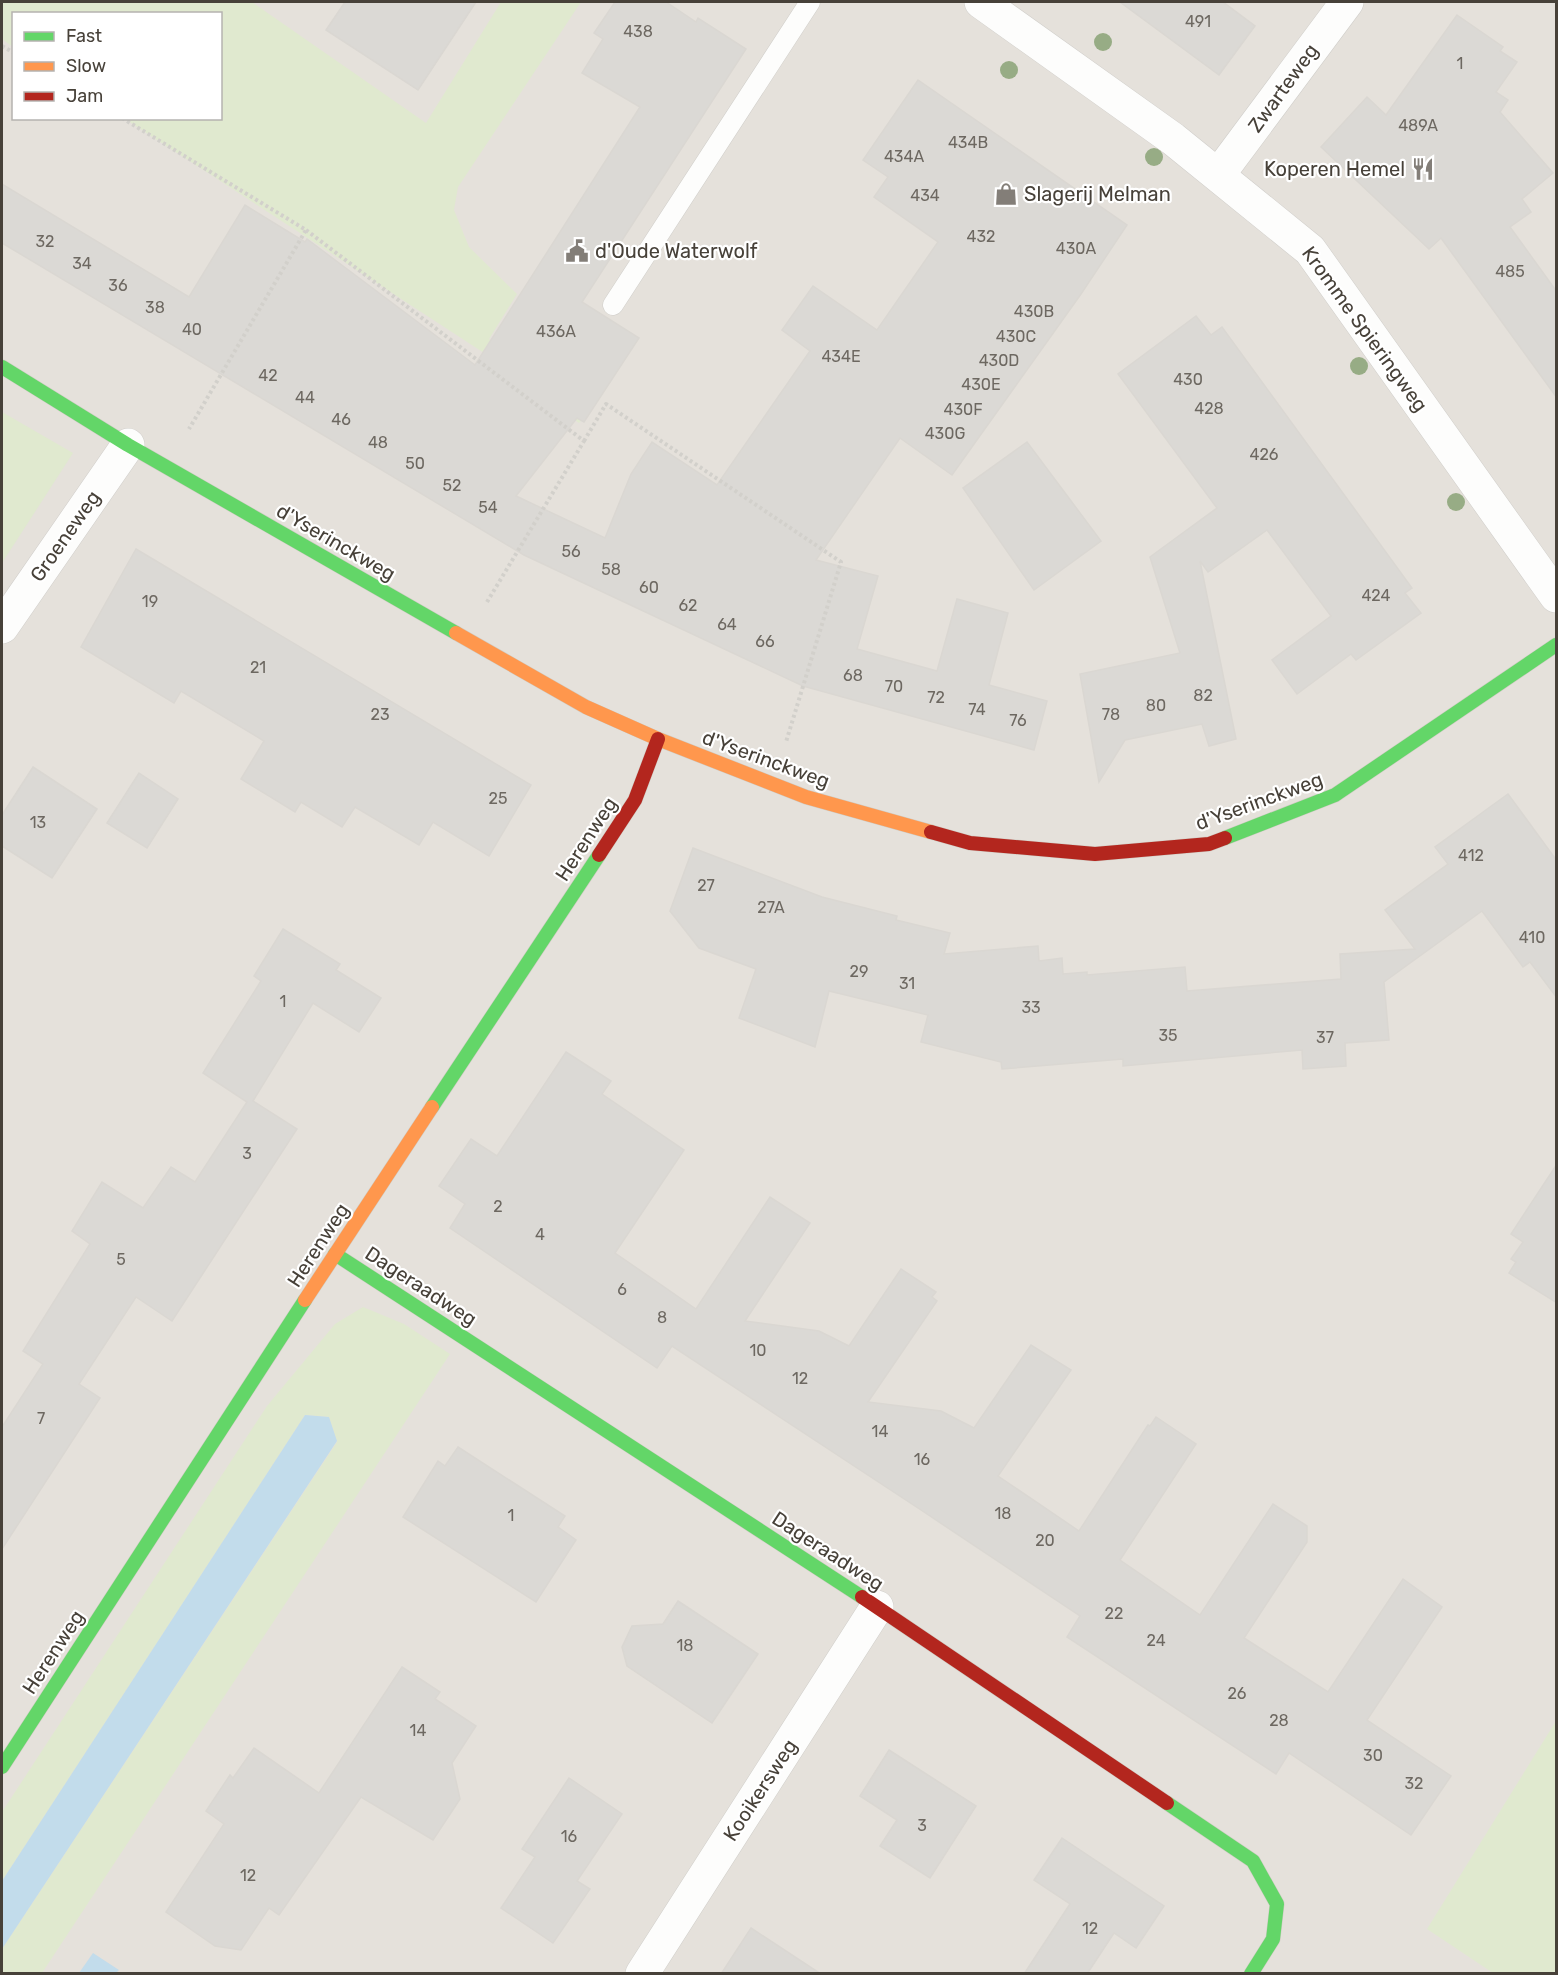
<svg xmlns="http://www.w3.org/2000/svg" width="1558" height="1975" viewBox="0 0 1558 1975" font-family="Rubik,sans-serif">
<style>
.residential{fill:#e5e1db;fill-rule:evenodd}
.green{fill:#e0e9cf}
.water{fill:#c2dceb}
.building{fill:#dbd9d5;stroke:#dad7d2;stroke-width:1.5}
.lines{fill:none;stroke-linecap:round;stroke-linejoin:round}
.lane-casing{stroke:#d0ceca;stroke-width:21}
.street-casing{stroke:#d0ceca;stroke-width:34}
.fast-casing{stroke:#d0ccc4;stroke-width:15}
.slow-casing{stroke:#d0ccc4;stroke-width:15}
.jam-casing{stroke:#d0ccc4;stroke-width:15}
.path{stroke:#d2d0cb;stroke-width:4;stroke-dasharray:3 3;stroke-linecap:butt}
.lane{stroke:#fdfdfc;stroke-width:20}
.street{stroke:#fdfdfc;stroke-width:33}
.fast{stroke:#63d668;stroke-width:14}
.slow{stroke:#ff974d;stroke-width:14}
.jam{stroke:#b3261e;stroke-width:14}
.tree{fill:#97ac85}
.labels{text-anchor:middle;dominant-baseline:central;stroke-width:4.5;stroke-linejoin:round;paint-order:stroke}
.number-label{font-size:16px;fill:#6d6861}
.street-label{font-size:20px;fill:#474139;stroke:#fff}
.poi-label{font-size:20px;fill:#474139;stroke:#fff;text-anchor:start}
</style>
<rect width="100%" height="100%" fill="#f2f0ec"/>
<path class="residential" d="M2 2H1556V1973H2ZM14 14H220V118H14Z"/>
<g class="green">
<polygon points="2,2 252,2 426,123 501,2 581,2 458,187 454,210 469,247 517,294 489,339 589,412 579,423 481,351 125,119 220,118 220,14 14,14 13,47 2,39"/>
<polygon points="2,412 73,453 2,563"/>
<polygon points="363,1307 404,1324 450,1354 42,1973 2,1973 2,1949 337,1442 329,1417 305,1415 2,1881 2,1812 267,1406 335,1324"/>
<polygon points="1556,1721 1556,1973 1493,1973 1427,1929"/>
</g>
<g class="water">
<polygon points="305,1415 329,1417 337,1441 2,1949 2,1881"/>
<polygon points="93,1953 119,1970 116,1973 79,1973"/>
</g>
<g class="building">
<polygon points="345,2 476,2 418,90 326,30"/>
<polygon points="615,2 666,2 696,22 698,18 746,49 582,302 639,338 584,422 577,418 516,496 605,538 631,474 652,442 717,485 810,351 782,330 813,286 877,330 938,242 874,197 888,177 863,160 918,80 1127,225 1081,294 952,475 900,438 816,560 878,576 857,649 937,671 957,599 1008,613 989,685 1047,701 1034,750 803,686 524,555 2,243 2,184 189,297 245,205 305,242 307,239 475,365 640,107 582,73 603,39 594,33"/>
<polygon points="1120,2 1223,2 1255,26 1219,75"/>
<polygon points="1457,15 1503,47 1500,51 1517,62 1496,92 1508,100 1500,112 1553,173 1522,199 1531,212 1510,227 1557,292 1557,398 1441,238 1429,249 1321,147 1367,97 1386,115"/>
<polygon points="1196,316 1211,335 1222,327 1412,588 1405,593 1421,613 1356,660 1351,654 1297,694 1272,660 1331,616 1267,530 1208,572 1200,561 1236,739 1209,746 1202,724 1125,740 1099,782 1080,674 1180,653 1150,557 1217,508 1118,374"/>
<polygon points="1027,442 1101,541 1034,590 963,488"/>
<polygon points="136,549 531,785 489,856 433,822 419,845 355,807 342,827 301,802 295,812 241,779 264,741 181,691 174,703 81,647"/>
<polygon points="33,767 97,809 52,878 2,846 2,815"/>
<polygon points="139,773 178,799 147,848 107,823"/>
<polygon points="1508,794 1557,861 1557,998 1530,962 1523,967 1482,911 1384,982 1389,1040 1345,1043 1346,1066 1303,1069 1302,1050 1123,1066 1123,1059 1002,1069 1001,1062 921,1042 928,1015 829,991 815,1047 739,1018 756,969 699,948 670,911 693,848 822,897 897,916 896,920 950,933 944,954 1038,946 1039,961 1062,958 1063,974 1087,972 1087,975 1185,967 1187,991 1341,979 1340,954 1415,949 1385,910 1448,864 1435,847"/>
<polygon points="283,929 340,964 336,970 381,998 359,1032 313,1003 253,1101 297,1129 172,1321 136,1297 79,1384 100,1398 2,1549 2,1427 43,1364 23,1351 90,1244 72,1231 102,1182 143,1208 171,1167 195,1182 247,1102 203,1073 261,981 254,976"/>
<polygon points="566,1052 611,1081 602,1094 684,1150 615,1253 696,1309 770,1197 810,1223 745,1321 819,1331 849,1346 901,1269 936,1292 932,1297 937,1301 868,1402 941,1411 974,1428 1031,1345 1071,1370 998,1476 1079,1531 1148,1425 1150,1426 1156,1417 1196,1444 1120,1560 1200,1615 1273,1504 1307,1526 1307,1542 1244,1638 1328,1692 1403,1579 1442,1607 1367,1720 1451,1776 1411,1835 1289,1753 1276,1774 1067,1637 1080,1616 921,1510 672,1346 657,1368 450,1228 465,1204 439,1186 471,1139 497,1156"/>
<polygon points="1557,1164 1557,1303 1509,1273 1516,1262 1511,1259 1523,1242 1511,1234"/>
<polygon points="458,1447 565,1516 558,1527 576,1540 536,1602 403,1517 438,1461 445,1466"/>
<polygon points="678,1601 758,1654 712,1723 627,1666 622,1647 632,1626 663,1624"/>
<polygon points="402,1667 440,1692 435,1699 476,1726 452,1763 460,1799 433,1840 361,1797 279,1915 269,1908 241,1950 215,1946 166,1912 224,1824 206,1811 230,1775 233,1778 254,1748 319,1793"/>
<polygon points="889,1750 976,1806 930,1878 880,1846 897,1820 860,1796"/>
<polygon points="569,1778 622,1814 577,1881 590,1889 553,1943 501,1908 535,1857 522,1849"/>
<polygon points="1062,1838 1164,1906 1136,1948 1114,1933 1087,1974 1024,1974 1070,1904 1034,1880"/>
<polygon points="751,1928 821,1974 721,1974"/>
</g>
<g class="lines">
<g class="lane-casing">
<polyline id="lane" points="613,305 810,2"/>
</g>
<g class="street-casing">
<g id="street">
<polyline points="981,2 1173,139 1310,250 1556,596"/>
<polyline points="1219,174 1347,2"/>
<polyline points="2,627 128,445"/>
<polyline points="642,1974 877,1607"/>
</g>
</g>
<g class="fast-casing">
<g id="fast">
<polyline points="2,367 128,445 456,633"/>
<polyline points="1225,838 1335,795 1556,645"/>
<polyline points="432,1107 599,855"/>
<polyline points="335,1254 862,1597"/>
<polyline points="2,1767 305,1300"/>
<polyline points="1167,1803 1253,1861 1277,1904 1273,1939 1251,1974"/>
</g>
</g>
<g class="slow-casing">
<g id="slow">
<polyline points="456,633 586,707 658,739 806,797 931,832"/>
<polyline points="305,1300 432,1107"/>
</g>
</g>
<g class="jam-casing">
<g id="jam">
<polyline points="931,832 970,843 1095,854 1209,844 1225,838"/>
<polyline points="599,855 635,800 658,739"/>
<polyline points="862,1597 1167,1803"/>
</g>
</g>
<g class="path">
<polyline points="2,46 14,53"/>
<polyline points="122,118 306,230 189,429"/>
<polyline points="306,230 584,441 487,602"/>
<polyline points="584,441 606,404 841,562 786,742"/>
</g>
<use href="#lane" class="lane"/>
<use href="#street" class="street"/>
<use href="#fast" class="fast"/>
<use href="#slow" class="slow"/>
<use href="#jam" class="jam"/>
</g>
<g class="tree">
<circle cx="1103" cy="42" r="9"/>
<circle cx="1009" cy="70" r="9"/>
<circle cx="1154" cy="157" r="9"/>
<circle cx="1359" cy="366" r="9"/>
<circle cx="1456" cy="502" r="9"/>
</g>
<defs>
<g id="restaurant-bare" transform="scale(1.8)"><path d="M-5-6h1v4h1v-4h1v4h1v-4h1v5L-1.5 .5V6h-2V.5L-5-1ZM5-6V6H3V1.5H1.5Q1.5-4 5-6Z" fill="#837e78" stroke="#fff" stroke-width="2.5" paint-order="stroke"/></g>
<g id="shop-bare" transform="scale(1.8)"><path d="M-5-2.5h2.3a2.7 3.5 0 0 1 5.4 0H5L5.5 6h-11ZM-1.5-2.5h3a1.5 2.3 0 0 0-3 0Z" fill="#837e78" stroke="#fff" stroke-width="2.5" paint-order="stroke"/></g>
<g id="civic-bare" transform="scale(1.8)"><path d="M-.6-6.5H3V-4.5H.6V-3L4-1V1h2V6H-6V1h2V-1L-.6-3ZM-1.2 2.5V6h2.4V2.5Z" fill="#837e78" stroke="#fff" stroke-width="2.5" paint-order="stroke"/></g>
</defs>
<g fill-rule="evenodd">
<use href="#restaurant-bare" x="1423" y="169"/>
<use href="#shop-bare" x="1006" y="194"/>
<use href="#civic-bare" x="577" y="251"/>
</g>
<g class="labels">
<g class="number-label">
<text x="1198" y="21">491</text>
<text x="638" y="31">438</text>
<text x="1460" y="63">1</text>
<text x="1418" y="125">489A</text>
<text x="968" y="142">434B</text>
<text x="904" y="156">434A</text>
<text x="925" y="195">434</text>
<text x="981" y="236">432</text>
<text x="45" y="241">32</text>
<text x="1076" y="248">430A</text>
<text x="82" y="263">34</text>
<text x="1510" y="271">485</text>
<text x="118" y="285">36</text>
<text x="155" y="307">38</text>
<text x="1034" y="311">430B</text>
<text x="192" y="329">40</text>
<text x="556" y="331">436A</text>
<text x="1016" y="336">430C</text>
<text x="841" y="356">434E</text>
<text x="999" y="360">430D</text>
<text x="268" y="375">42</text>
<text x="1188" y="379">430</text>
<text x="981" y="384">430E</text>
<text x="305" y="397">44</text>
<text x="1209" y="408">428</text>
<text x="963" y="409">430F</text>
<text x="341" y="419">46</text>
<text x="945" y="433">430G</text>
<text x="378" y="442">48</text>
<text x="1264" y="454">426</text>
<text x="415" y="463">50</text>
<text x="452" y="485">52</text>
<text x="488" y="507">54</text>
<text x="571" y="551">56</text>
<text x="611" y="569">58</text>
<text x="649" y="587">60</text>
<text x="1376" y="595">424</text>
<text x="150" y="601">19</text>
<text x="688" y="605">62</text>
<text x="727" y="624">64</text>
<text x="765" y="641">66</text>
<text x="258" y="667">21</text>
<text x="853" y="675">68</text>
<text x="894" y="686">70</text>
<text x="1203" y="695">82</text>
<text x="936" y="697">72</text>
<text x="1156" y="705">80</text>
<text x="977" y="709">74</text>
<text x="380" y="714">23</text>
<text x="1111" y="714">78</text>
<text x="1018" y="720">76</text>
<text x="498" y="798">25</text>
<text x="38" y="822">13</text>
<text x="1471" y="855">412</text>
<text x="706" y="885">27</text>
<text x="771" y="907">27A</text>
<text x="1532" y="937">410</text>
<text x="859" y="971">29</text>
<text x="907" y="983">31</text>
<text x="283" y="1001">1</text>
<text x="1031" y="1007">33</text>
<text x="1168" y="1035">35</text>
<text x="1325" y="1037">37</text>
<text x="247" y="1153">3</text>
<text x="498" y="1206">2</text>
<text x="540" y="1234">4</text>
<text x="121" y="1259">5</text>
<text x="622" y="1289">6</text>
<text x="662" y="1317">8</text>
<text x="758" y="1350">10</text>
<text x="800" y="1378">12</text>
<text x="41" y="1418">7</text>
<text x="880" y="1431">14</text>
<text x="922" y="1459">16</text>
<text x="1003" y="1513">18</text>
<text x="511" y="1515">1</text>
<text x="1045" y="1540">20</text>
<text x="1114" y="1613">22</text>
<text x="1156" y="1640">24</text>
<text x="685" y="1645">18</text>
<text x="1237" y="1693">26</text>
<text x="1279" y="1720">28</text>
<text x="418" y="1730">14</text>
<text x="1373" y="1755">30</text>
<text x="1414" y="1783">32</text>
<text x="922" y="1825">3</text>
<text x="569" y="1836">16</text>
<text x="248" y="1875">12</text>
<text x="1090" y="1928">12</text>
</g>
<g class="street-label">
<text transform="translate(1283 88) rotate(-54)">Zwarteweg</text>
<text transform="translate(1365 329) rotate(54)">Kromme Spieringweg</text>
<text transform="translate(65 536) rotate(-55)">Groeneweg</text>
<text transform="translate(336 542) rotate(30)">d'Yserinckweg</text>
<text transform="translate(766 759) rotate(20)">d'Yserinckweg</text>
<text transform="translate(1259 801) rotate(-20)">d'Yserinckweg</text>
<text transform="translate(586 839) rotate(-57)">Herenweg</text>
<text transform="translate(318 1245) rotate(-57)">Herenweg</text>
<text transform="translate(421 1286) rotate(33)">Dageraadweg</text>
<text transform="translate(828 1551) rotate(33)">Dageraadweg</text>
<text transform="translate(53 1652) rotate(-57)">Herenweg</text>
<text transform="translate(760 1790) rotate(-57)">Kooikersweg</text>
</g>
<g class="poi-label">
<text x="1405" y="169" text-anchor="end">Koperen Hemel</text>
<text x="1024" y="194">Slagerij Melman</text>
<text x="595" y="251">d'Oude Waterwolf</text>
</g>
</g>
<rect width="1558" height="1975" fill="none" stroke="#474139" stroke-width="6"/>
<rect x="12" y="12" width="210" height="108" fill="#ffffff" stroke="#b5b3b0" stroke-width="1.5"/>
<rect x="24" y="32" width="30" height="9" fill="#63d668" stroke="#b5b3b0" stroke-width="1.5"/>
<text x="66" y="42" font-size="18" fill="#474139">Fast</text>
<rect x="24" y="62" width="30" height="9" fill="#ff974d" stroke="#b5b3b0" stroke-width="1.5"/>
<text x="66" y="72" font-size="18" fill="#474139">Slow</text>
<rect x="24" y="92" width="30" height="9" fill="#b3261e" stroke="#b5b3b0" stroke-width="1.5"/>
<text x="66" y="102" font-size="18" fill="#474139">Jam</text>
</svg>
